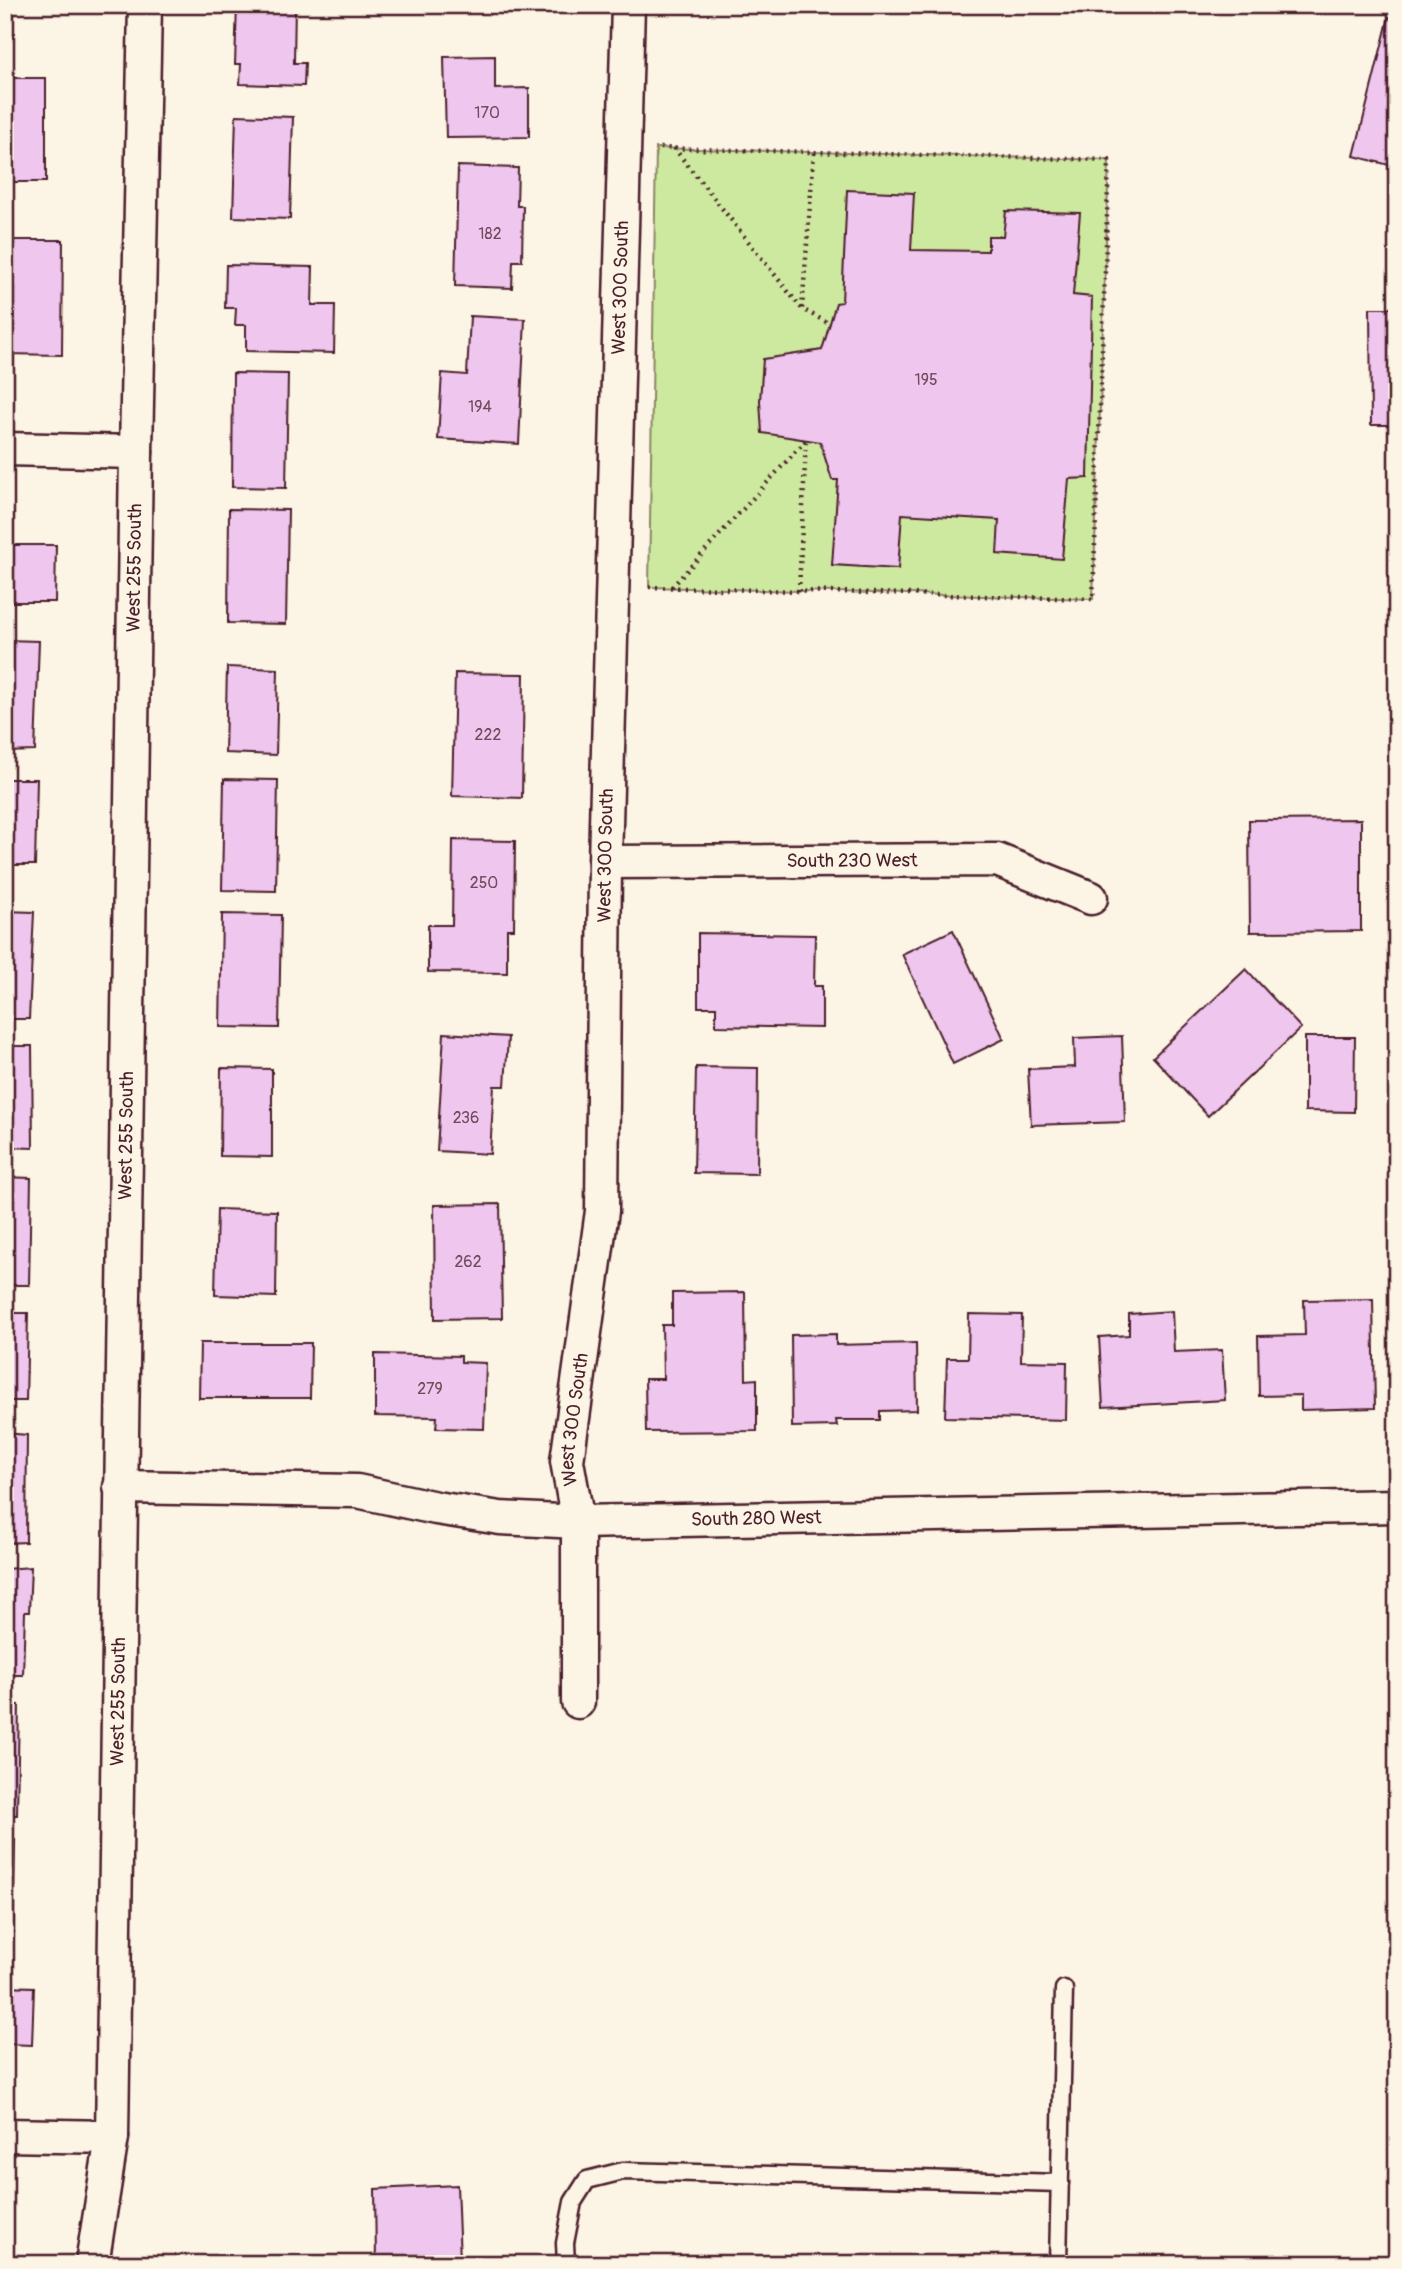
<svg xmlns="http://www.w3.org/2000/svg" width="1402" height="2269" viewBox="0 0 1402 2269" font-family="Pangolin,sans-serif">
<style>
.green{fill:#cde99f;stroke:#8c8465;stroke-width:2}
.building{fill:#eec6ee;stroke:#4a1f2b;stroke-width:2}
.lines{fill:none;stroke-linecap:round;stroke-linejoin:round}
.service-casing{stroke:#4a1f2b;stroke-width:21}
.minor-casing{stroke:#4a1f2b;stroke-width:37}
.path{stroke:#4a1f2b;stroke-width:4.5;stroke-dasharray:2 5;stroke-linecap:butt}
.service{stroke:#fcf5e5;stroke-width:16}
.minor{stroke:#fcf5e5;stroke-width:32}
.labels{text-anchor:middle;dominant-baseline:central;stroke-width:5;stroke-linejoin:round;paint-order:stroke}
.number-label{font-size:16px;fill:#73495c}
.street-label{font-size:19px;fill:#4a1f2b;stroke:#fcf5e5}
</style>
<rect width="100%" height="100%" fill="#fcf5e5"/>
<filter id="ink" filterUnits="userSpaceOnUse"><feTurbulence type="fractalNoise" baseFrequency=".0143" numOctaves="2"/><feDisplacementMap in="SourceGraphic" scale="14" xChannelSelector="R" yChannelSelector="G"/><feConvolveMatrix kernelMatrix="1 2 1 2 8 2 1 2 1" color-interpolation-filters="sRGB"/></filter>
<g filter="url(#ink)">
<polygon class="green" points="656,148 1109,160 1093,599 649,587"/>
<g class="building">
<polygon points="237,5 295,5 294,63 305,63 304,86 240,84 241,64 235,64"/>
<polygon points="1389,17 1397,19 1397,167 1354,156"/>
<polygon points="495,56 495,89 529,88 529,137 446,138 444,57"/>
<rect x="5" y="78" width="41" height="104"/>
<polygon points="236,115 293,117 290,219 233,217"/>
<polygon points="458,166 518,168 517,206 523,206 522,261 513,261 512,288 455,286"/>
<polygon points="847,190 914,193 911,250 988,251 988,236 1003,236 1006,211 1080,213 1073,295 1092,297 1088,478 1069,479 1062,559 997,554 999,520 902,514 898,569 832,565 838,480 832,480 820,442 762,433 760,401 763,359 822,350 836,303 842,302"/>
<polygon points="6,240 63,240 62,355 5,354"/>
<polygon points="226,265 313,267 312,305 335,305 334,353 246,351 246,325 235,325 236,308 225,308"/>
<polygon points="1370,308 1397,308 1397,425 1371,425"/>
<polygon points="470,316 525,319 519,444 438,439 442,373 467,375"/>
<polygon points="233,373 288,374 286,488 232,487"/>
<polygon points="229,509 288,510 286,624 228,623"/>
<polygon points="5,545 56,545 55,602 5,602"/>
<polygon points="5,640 39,641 35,751 5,752"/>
<polygon points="227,667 278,669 276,755 225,753"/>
<polygon points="455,673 524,674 522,798 452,796"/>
<polygon points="5,779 37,779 35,865 5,865"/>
<polygon points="224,779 278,780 276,891 222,890"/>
<polygon points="1361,819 1361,931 1250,932 1249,820"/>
<polygon points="453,840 515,841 514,929 507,929 507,973 428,972 428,925 452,925"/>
<polygon points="5,911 34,912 29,1019 5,1019"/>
<polygon points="222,914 281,915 279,1028 220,1027"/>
<polygon points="953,930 1004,1039 953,1064 902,954"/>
<polygon points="698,933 815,935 814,986 822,986 822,1028 716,1026 716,1007 698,1007"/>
<polygon points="1246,969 1301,1028 1208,1116 1153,1057"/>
<polygon points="444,1033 508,1037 505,1086 494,1086 490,1154 437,1151"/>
<polygon points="1122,1036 1125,1122 1031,1125 1028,1069 1075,1067 1074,1038"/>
<polygon points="1305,1037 1355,1037 1354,1112 1305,1111"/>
<polygon points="5,1046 32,1046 33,1148 5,1147"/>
<polygon points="696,1067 758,1068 757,1174 694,1173"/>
<polygon points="221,1068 272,1069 272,1157 220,1156"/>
<polygon points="5,1177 31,1178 29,1285 5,1285"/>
<polygon points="500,1204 502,1318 435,1319 434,1205"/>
<polygon points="217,1209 277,1211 276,1297 215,1295"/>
<polygon points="745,1292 746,1380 757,1379 757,1431 646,1432 645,1379 663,1379 662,1325 672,1325 672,1293"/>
<polygon points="1373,1299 1375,1408 1301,1410 1301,1395 1259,1396 1258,1336 1305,1335 1304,1300"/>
<polygon points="1172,1311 1174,1352 1222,1350 1225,1400 1103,1407 1099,1337 1129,1335 1129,1314"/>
<polygon points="5,1313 28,1313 26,1401 5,1401"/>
<polygon points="969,1314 1022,1315 1021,1361 1067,1362 1066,1420 945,1417 947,1358 968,1358"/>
<polygon points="836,1334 836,1345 916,1343 917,1410 880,1411 880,1420 836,1420 837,1426 792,1427 791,1335"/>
<polygon points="200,1343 311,1343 310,1398 199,1398"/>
<polygon points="375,1354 461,1356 461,1362 486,1363 484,1429 436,1428 437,1417 375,1416"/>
<polygon points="5,1433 27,1435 26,1542 5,1543"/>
<polygon points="31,1567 29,1612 25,1612 23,1675 5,1675 5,1569"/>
<polygon points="5,1704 19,1705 17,1815 5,1815"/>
<polygon points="5,1840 15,1840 13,1940 5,1940"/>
<polygon points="5,1986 34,1987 32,2045 5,2044"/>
<polygon points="457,2185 460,2260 376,2262 375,2189"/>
</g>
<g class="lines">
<g class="service-casing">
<g id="service">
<polyline points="566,2264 565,2243 573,2202 587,2180 623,2171 1060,2183"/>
<polyline points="1058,2264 1064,1989"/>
</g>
</g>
<g class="minor-casing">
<g id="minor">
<polyline points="5,449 136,452"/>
<path id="s1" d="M605 862 997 860 1091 898"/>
<path id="s2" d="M120 1487 357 1491 436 1508 500 1518 578 1522 1397 1506"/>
<path id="s3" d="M578 1702V1522L567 1461 602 1211 605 862 628 5"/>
<polyline points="5,2135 112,2137"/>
<path id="s4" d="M92 2264 112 2137 136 452 145 5"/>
</g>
</g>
<g class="path">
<polyline points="674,148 802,309"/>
<polyline points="814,153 802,309 830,324"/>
<polyline points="649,587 1093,599 1109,160 660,148"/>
<polyline points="672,587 806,440"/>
<polyline points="799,591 806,441"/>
</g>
<use href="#service" class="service"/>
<use href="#minor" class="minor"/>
</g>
</g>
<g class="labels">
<g class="number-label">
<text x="487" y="113">170</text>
<text x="490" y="234">182</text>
<text x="926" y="380">195</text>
<text x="480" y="407">194</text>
<text x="488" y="735">222</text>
<text x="484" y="883">250</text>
<text x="466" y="1118">236</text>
<text x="468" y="1262">262</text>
<text x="430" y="1389">279</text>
</g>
<g class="street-label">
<text stroke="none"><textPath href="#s3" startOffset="1418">West 300 South</textPath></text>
<text stroke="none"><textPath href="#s4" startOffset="1698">West 255 South</textPath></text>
<text stroke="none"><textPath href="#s3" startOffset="850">West 300 South</textPath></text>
<text stroke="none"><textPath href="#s1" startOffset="247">South 230 West</textPath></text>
<text stroke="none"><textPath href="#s4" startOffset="1130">West 255 South</textPath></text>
<text stroke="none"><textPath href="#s3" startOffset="284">West 300 South</textPath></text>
<text stroke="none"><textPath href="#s2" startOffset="639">South 280 West</textPath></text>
<text stroke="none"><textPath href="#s4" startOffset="564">West 255 South</textPath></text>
</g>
</g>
<rect width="1402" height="2269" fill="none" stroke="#fcf5e5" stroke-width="28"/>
<rect x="14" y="14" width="1374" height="2241" fill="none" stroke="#4a1f2b" stroke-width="2.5" filter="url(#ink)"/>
</svg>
